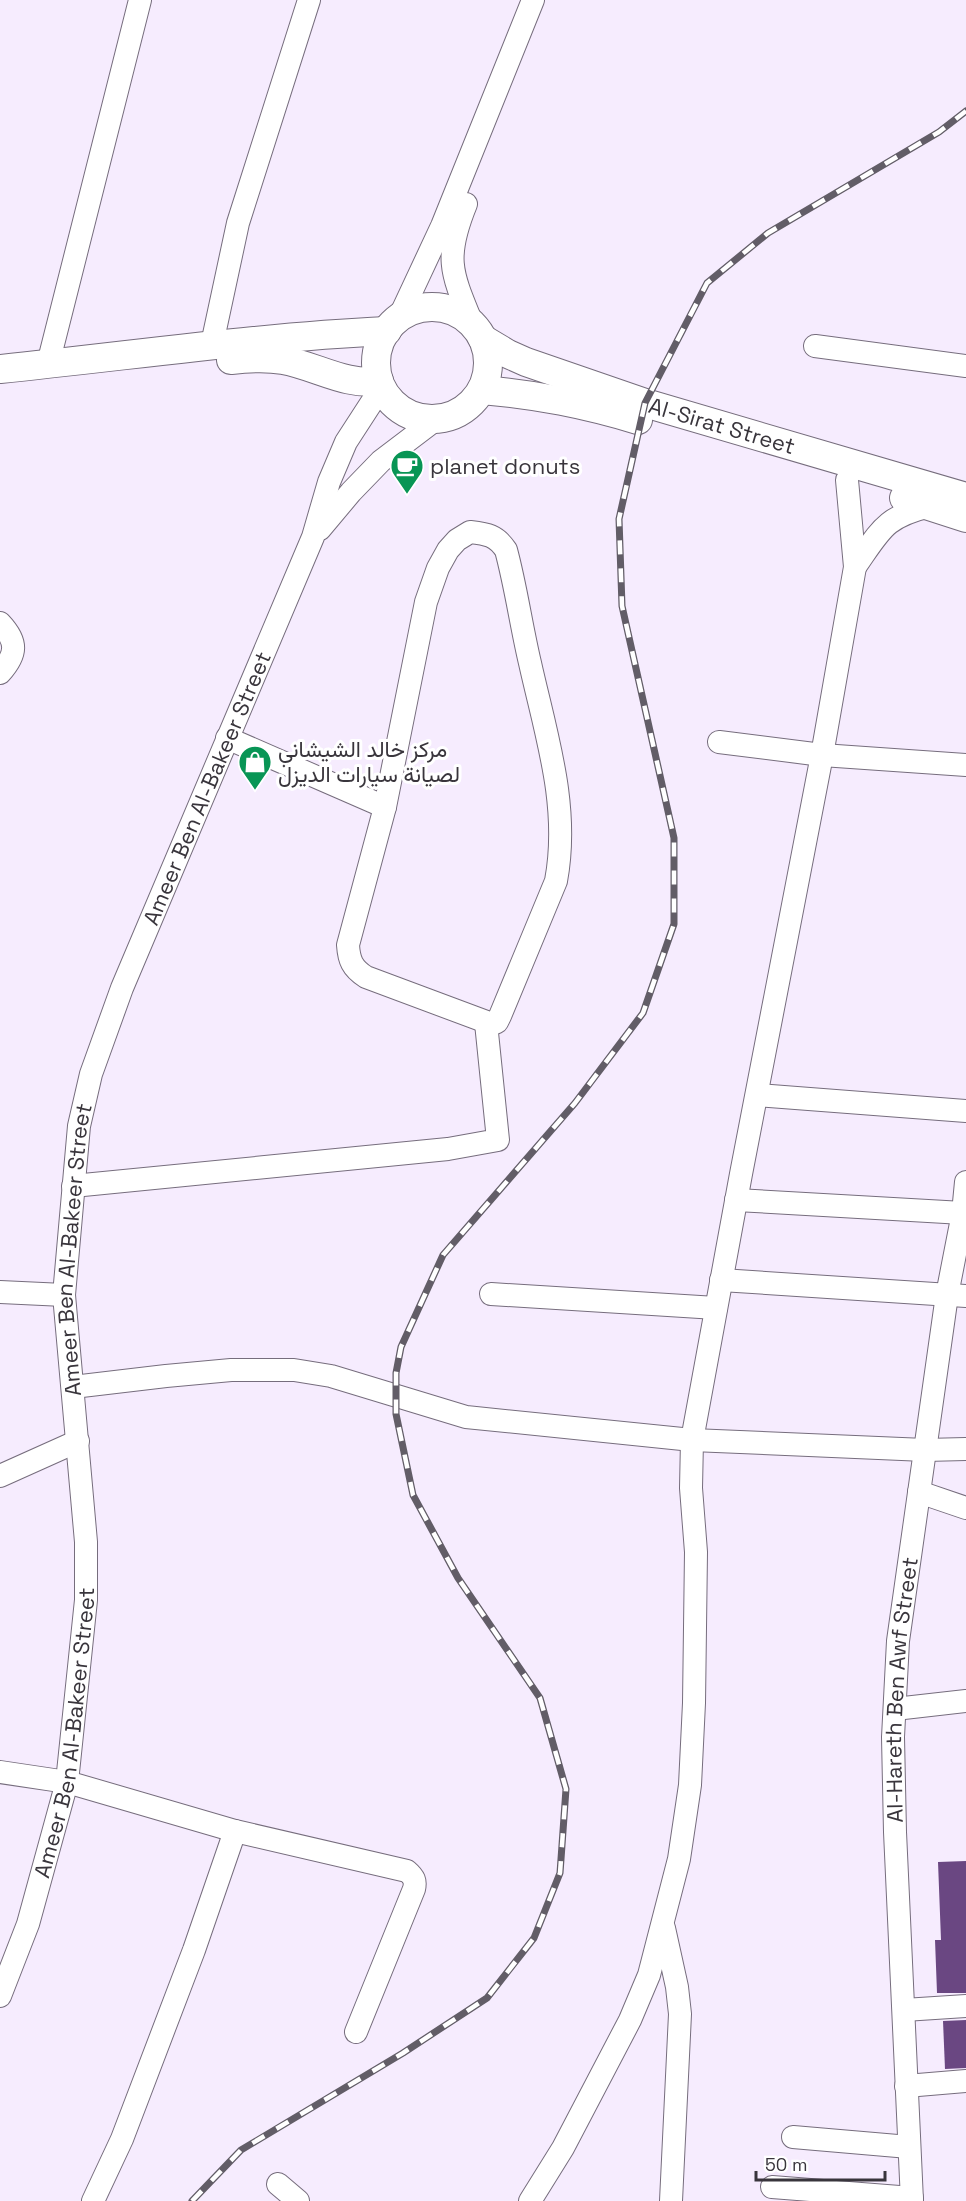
<svg xmlns="http://www.w3.org/2000/svg" width="966" height="2201" viewBox="0 0 966 2201" font-family="'Space Grotesk',Vazirmatn,sans-serif">
<style>
.building{fill:#6a4782}
.lines{fill:none;stroke-linecap:round;stroke-linejoin:round}
.minor-casing{stroke:#766d7d;stroke-width:24}
.major-casing{stroke:#766d7d;stroke-width:30}
.minor{stroke:#fff;stroke-width:22}
.major{stroke:#fff;stroke-width:28}
.rail-casing{stroke:#625d67;stroke-width:7}
.rail{stroke:#fff;stroke-width:4.5;stroke-dasharray:14;stroke-linecap:butt}
.labels{text-anchor:middle;dominant-baseline:central;stroke-width:6;stroke-linejoin:round;paint-order:stroke}
.street-label{font-size:22px;fill:#39353c;stroke:#fff}
.poi-label{font-size:22px;fill:#39353c;stroke:#fff;text-anchor:start}
</style>
<rect width="100%" height="100%" fill="#f6ecfe"/>
<g class="building">
<polygon points="966,1861 966,1993 937,1993 935,1940 941,1940 938,1862"/>
<polygon points="966,2020 966,2068 945,2069 943,2021"/>
</g>
<g class="lines">
<g class="minor-casing">
<g id="minor">
<path d="M466 204C444 258 451 272 472 323"/>
<polyline points="399,318 442,226 533,0"/>
<polyline points="212,344 238,223 309,0"/>
<polyline points="815,346 966,366"/>
<polyline points="48,364 140,0"/>
<polyline points="320,529 351,492 381,461 435,420"/>
<path d="M470 532C487 534 496 535 506 550 516 587 521 625 530 663 546 735 570 806 556 881L500 1016 497 1022 492 1024 366 977C352 968 349 960 348 945L385 807 426 602 438 568 448 550 457 540Z"/>
<path d="M855 567C881 530 884 517 930 506"/>
<path d="M0 623C18 642 17 654 0 673"/>
<polyline points="227,738 385,807"/>
<polyline points="719,742 822,755 966,765"/>
<polyline points="757,1095 966,1111"/>
<polyline points="73,1186 448,1149 498,1140 486,1023"/>
<polyline points="736,1200 963,1213"/>
<polyline points="721,1280 966,1296"/>
<polyline points="0,1292 64,1295"/>
<polyline points="491,1294 716,1308"/>
<polyline points="73,1387 166,1376 231,1370 294,1370 331,1376 466,1417 692,1440 925,1450 966,1449"/>
<polyline points="0,1476 78,1441"/>
<polyline points="919,1492 966,1508"/>
<polyline points="895,1709 966,1701"/>
<path d="M0 1772 67 1782 235 1831 407 1871C414 1877 416 1881 414 1889L356 2032"/>
<polyline points="664,1928 677,1987 680,2014 671,2201"/>
<path id="s1" d="M0 1996 28 1924 67 1782 86 1600V1542L64 1295 79 1126 91 1074 122 988 313 537 329 482 346 442 381 388"/>
<polyline points="904,2010 966,2006"/>
<polyline points="906,2086 966,2081"/>
<polyline points="793,2137 909,2147"/>
<polyline points="278,2184 298,2201"/>
<polyline points="772,2187 912,2198"/>
<polyline points="93,2201 122,2139 194,1950 235,1831"/>
<polyline points="530,2201 563,2148 630,2020 649,1975 679,1859 690,1785 694,1703 696,1552 691,1488 692,1440 741,1174 822,755 855,567 847,480"/>
<path id="s2" d="M912 2201 895 1832 893 1737 898 1641 947 1295 963 1213 966 1182"/>
</g>
</g>
<g class="major-casing">
<g id="major">
<circle cx="432" cy="363" r="56"/>
<path id="s3" d="M483 339 508 354 526 362 645 403 966 497"/>
<path d="M231 360C249 358 266 357 283 360 316 366 346 386 379 381"/>
<path d="M0 369C129 356 257 337 387 331"/>
<path d="M482 390C539 395 584 404 638 420"/>
<polyline points="904,498 966,518"/>
</g>
</g>
<use href="#minor" class="minor"/>
<use href="#major" class="major"/>
<g class="rail-casing">
<polyline id="rail" points="192,2201 241,2150 403,2053 487,1998 534,1938 560,1873 566,1789 540,1698 458,1578 413,1495 396,1414 396,1373 401,1347 443,1255 575,1103 643,1013 674,924 674,838 622,606 619,519 645,403 707,283 768,233 939,132 966,111"/>
</g>
<use href="#rail" class="rail"/>
</g>
<defs>
<g id="cafe-pin" transform="scale(1.725)"><path d="M0 17L-7.5 6A9.5 9.5 0 1 1 7.5 6Z" fill="#089555" stroke="#fff"/><path d="M-5.5-4.5H6V0H3Q3 3.5 0 3.5H-2.5Q-5.5 3.5-5.5 0ZM3-3.2v2h1.7v-2ZM-6 4.5H4V6H-6Z" fill="#fff"/></g>
<g id="shop-pin" transform="scale(1.725)"><path d="M0 17L-7.5 6A9.5 9.5 0 1 1 7.5 6Z" fill="#089555" stroke="#fff"/><path d="M-5-2.5h2.3a2.7 3.5 0 0 1 5.4 0H5L5.5 6h-11ZM-1.5-2.5h3a1.5 2.3 0 0 0-3 0Z" fill="#fff"/></g>
</defs>
<g fill-rule="evenodd">
<use href="#cafe-pin" x="407" y="466"/>
<use href="#shop-pin" x="255" y="762"/>
</g>
<g class="labels">
<g class="street-label">
<text stroke="none"><textPath href="#s3" startOffset="255">Al-Sirat Street</textPath></text>
<text stroke="none"><textPath href="#s1" startOffset="1245">Ameer Ben Al-Bakeer Street</textPath></text>
<text stroke="none"><textPath href="#s1" startOffset="759">Ameer Ben Al-Bakeer Street</textPath></text>
<text stroke="none"><textPath href="#s2" startOffset="512">Al-Hareth Ben Awf Street</textPath></text>
<text stroke="none"><textPath href="#s1" startOffset="273">Ameer Ben Al-Bakeer Street</textPath></text>
</g>
<g class="poi-label">
<text x="430" y="466">planet donuts</text>
<text x="278" y="749">مركز خالد الشيشاني<tspan x="278" dy="25">لصيانة سيارات الديزل</tspan></text>
</g>
</g>
<path d="M756 2171v9h129v-9" fill="none" stroke="#39353c" stroke-width="3"/>
<text x="765" y="2171" font-size="18" fill="#39353c" stroke="#ffffff" stroke-width="4.5" paint-order="stroke">50 m</text>
</svg>
